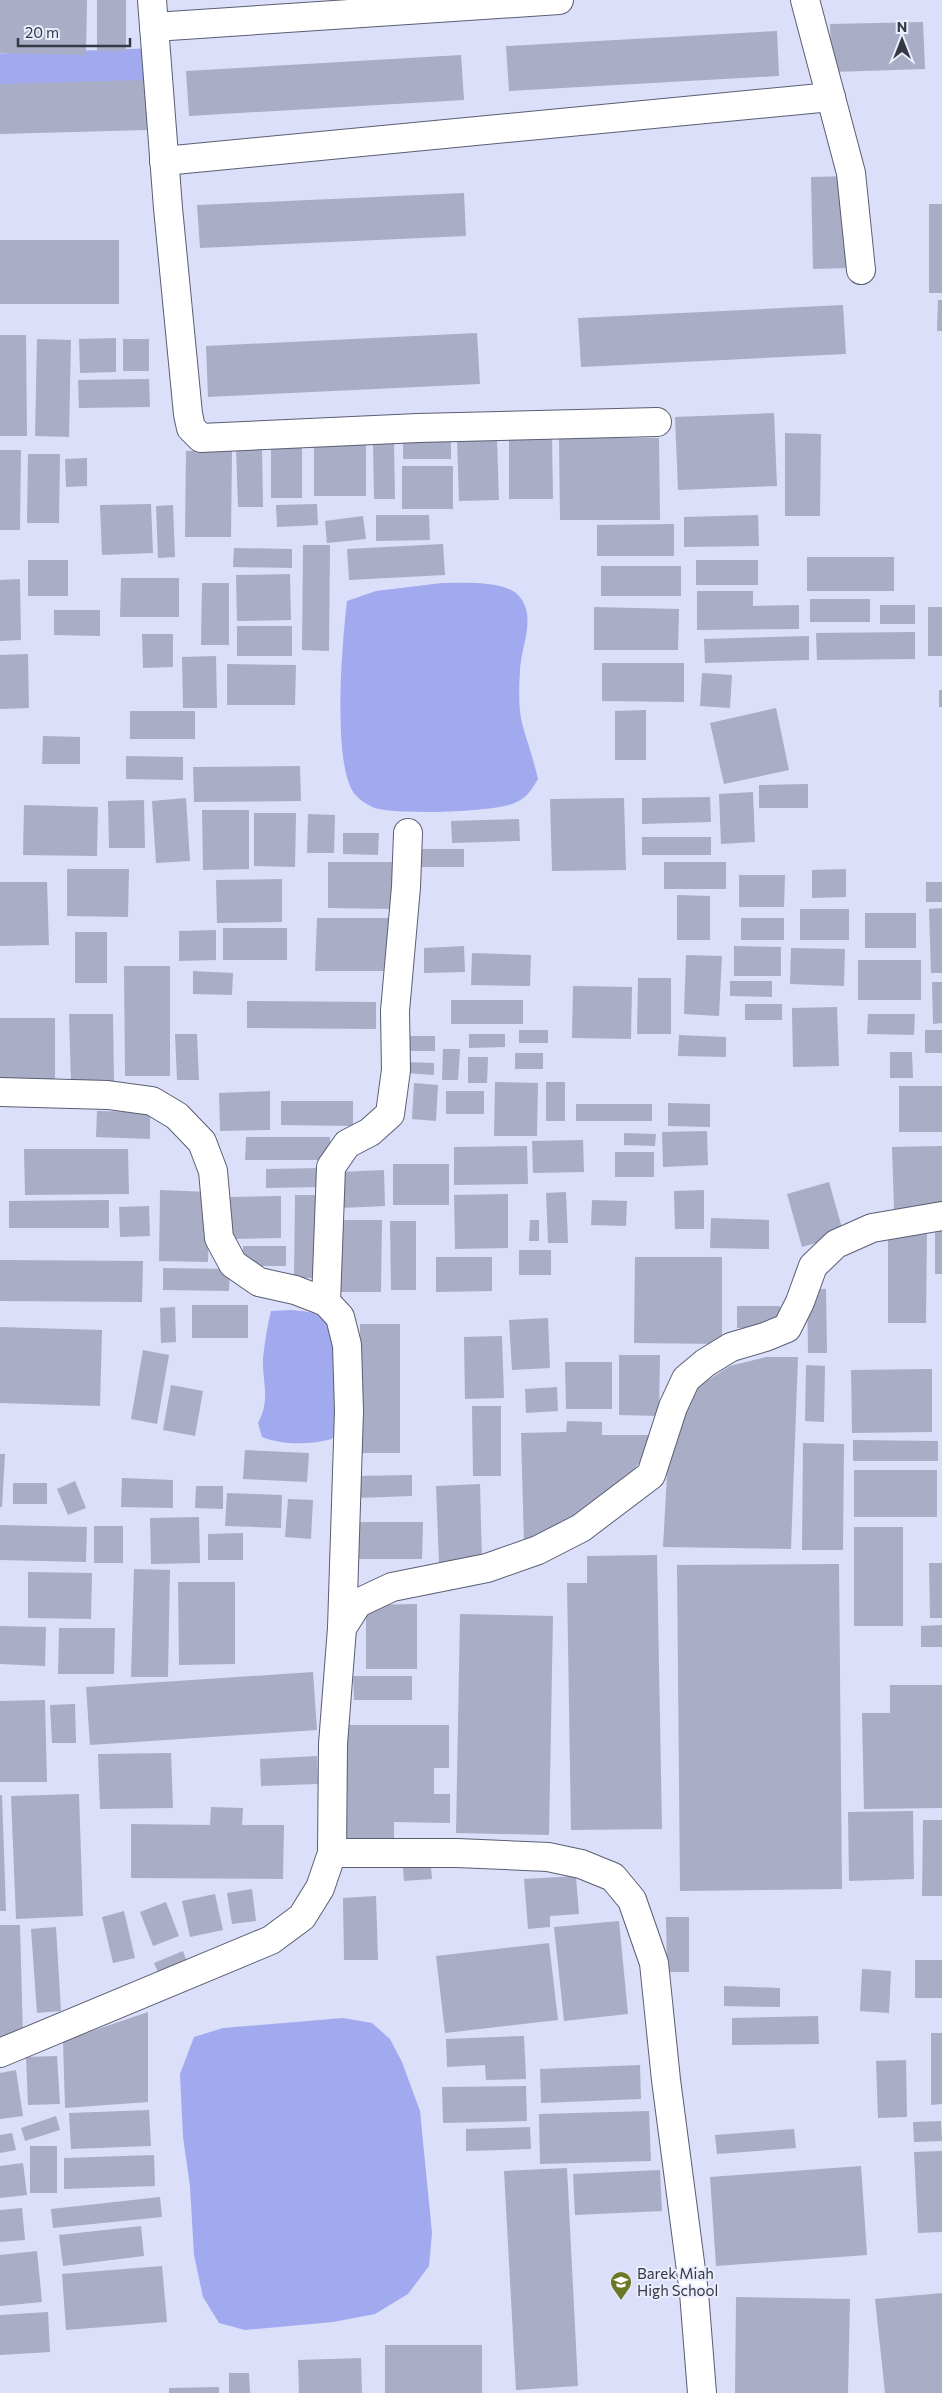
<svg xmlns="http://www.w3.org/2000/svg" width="942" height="2393" viewBox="0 0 942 2393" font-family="Commissioner,sans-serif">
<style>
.water{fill:#a1aaee}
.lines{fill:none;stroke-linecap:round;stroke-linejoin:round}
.canal{stroke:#a1aaee;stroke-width:39}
.building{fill:#a9adc5}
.street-casing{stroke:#5a5e73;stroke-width:30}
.street{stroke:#fff;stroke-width:28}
.labels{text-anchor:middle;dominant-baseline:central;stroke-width:4;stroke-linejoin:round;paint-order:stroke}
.poi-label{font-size:15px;fill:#363842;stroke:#eaedfd;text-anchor:start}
</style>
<rect width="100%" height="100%" fill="#dbdff9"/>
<g class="water">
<path d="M442 583C461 583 506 580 519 596 537 617 521 646 520 670 519 688 518 710 523 727 528 744 534 761 538 779 531 791 526 799 512 804 490 812 397 815 375 808 367 805 356 798 352 790 333 755 342 643 347 601L376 591Z"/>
<path d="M291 1310C313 1312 322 1312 334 1333L337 1430 332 1439C311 1445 281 1445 262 1437L258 1423C271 1399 262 1382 263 1358 265 1342 267 1326 271 1311Z"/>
<polygon points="343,2018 372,2023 390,2039 402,2062 420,2111 432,2233 429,2266 408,2294 375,2314 333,2322 245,2330 219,2323 203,2297 194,2255 190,2186 183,2137 180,2074 194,2037 223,2028"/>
</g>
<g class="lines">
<polyline class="canal" points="0,73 143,68"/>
</g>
<g class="building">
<polygon points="0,0 87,0 86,55 0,53"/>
<rect x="97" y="0" width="29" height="51"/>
<polygon points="923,22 925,69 832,72 830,24"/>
<polygon points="777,31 779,76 509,91 506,46"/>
<polygon points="461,55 464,100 189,116 186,71"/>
<polygon points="145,80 147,130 0,134 0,84"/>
<polygon points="849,176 851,268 813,269 811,177"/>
<polygon points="464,193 466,236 200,248 197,205"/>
<rect x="929" y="204" width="13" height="89"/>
<rect x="0" y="240" width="119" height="64"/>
<polygon points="938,300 942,300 942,331 937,331"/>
<polygon points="843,305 846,354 581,367 578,318"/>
<polygon points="477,333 480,384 208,397 206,346"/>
<polygon points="0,335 26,335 27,436 0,436"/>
<polygon points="116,338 116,372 80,373 79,339"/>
<polygon points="37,339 71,340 69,437 35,436"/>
<rect x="123" y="339" width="26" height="32"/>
<polygon points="149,379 150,407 79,408 78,380"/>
<polygon points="774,413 777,486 678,490 675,417"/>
<polygon points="785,433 821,434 820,516 785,516"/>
<rect x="403" y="436" width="48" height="23"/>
<polygon points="552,437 553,499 509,499 509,438"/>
<polygon points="497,438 499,500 459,501 457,439"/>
<polygon points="559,438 659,438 660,520 560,520"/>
<polygon points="373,442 394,442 395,499 374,499"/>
<rect x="271" y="444" width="31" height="54"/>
<rect x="314" y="445" width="52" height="51"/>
<polygon points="262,448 263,507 238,507 236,449"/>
<polygon points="0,450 21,450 20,530 0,530"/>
<polygon points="186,451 232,451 231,537 185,537"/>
<polygon points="28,454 60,454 59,523 27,523"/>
<polygon points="87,458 87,486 66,487 65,459"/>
<rect x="402" y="466" width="51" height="43"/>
<polygon points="151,504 153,553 102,555 100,505"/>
<polygon points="317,504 318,525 277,527 276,505"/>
<polygon points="173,505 175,557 158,558 156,506"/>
<polygon points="376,515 429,515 430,540 376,541"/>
<polygon points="758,515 759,546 684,547 684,517"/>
<polygon points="363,516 366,539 327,543 325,521"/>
<polygon points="674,524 674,556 597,556 597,525"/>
<polygon points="443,544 445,575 349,580 347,549"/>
<polygon points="303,545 330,545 329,651 302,650"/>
<polygon points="234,548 292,549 292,568 233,567"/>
<rect x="807" y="557" width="87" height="34"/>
<rect x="28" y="560" width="40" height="36"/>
<rect x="696" y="560" width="62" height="25"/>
<rect x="601" y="566" width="80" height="30"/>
<polygon points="290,574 291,620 237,621 236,575"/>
<polygon points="121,578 179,578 179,617 120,617"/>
<polygon points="20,579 21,640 0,641 0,580"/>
<polygon points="202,583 229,583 229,645 201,645"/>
<polygon points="697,591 753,591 753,606 799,605 799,629 697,630"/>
<rect x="810" y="599" width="60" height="23"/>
<rect x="880" y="605" width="35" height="19"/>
<polygon points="594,607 679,609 678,650 594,650"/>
<rect x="928" y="607" width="14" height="49"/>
<polygon points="54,610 100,610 100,636 54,635"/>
<rect x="237" y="626" width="55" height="30"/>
<polygon points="915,632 915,659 817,660 816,633"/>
<polygon points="142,634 173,634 173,667 143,668"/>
<polygon points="809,636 809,660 705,663 704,639"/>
<polygon points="28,654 29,708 0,709 0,655"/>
<polygon points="216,656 217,708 183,708 182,657"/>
<polygon points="602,663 684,663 684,702 602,701"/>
<polygon points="227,664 296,665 295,705 227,705"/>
<polygon points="702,673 732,675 730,708 700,706"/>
<rect x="939" y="690" width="3" height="17"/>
<polygon points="776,708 789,770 724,784 710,723"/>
<polygon points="646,710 646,760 615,760 615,711"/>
<rect x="130" y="711" width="65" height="28"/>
<polygon points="43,736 80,737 80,764 42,764"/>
<polygon points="126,756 183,757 183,780 126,779"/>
<polygon points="300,766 301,801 194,802 193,767"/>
<polygon points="808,784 808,808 759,808 759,785"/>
<polygon points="753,792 755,842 721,844 719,794"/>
<polygon points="710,797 711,822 642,824 642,798"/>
<polygon points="186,798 190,861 156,863 152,801"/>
<polygon points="624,798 626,870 552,871 550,799"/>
<polygon points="144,800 145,848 109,848 108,801"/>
<polygon points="24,805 98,807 97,856 23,855"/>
<polygon points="202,810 249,810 249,869 203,870"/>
<polygon points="254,813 296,813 295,867 254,866"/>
<polygon points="308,814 335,815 334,853 307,853"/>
<polygon points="519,819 520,841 452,843 451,821"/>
<polygon points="343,833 379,833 378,855 343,854"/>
<rect x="642" y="837" width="69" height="18"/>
<rect x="415" y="849" width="49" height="18"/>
<polygon points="328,862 393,862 392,909 328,908"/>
<rect x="664" y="862" width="62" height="27"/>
<polygon points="67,869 129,869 128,917 67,916"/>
<polygon points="846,869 846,897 812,898 812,870"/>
<polygon points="739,875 785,875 784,907 739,907"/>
<polygon points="282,879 282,922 217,923 216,880"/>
<polygon points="0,882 47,882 49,945 0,946"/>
<rect x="926" y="882" width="16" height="20"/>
<polygon points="677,895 710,896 710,940 677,940"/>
<polygon points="942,908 942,973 931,973 929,909"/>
<rect x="800" y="909" width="49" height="31"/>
<rect x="865" y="913" width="51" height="35"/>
<polygon points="317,918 390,918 390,971 315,971"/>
<rect x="741" y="918" width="43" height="22"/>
<rect x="223" y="928" width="64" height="32"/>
<polygon points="216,930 216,960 179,961 179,931"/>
<rect x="75" y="932" width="32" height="51"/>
<polygon points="464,946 465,972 424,973 424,948"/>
<polygon points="734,946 781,947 781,976 734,976"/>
<polygon points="791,948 845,949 844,986 790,984"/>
<polygon points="472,953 531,955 530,986 471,985"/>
<polygon points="686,955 722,956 719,1016 684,1014"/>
<rect x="858" y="960" width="63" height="40"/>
<polygon points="124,966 170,966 170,1076 125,1076"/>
<polygon points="193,971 233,973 232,995 193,994"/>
<polygon points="638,978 671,978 671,1034 637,1034"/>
<polygon points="730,981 772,981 772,997 730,996"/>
<polygon points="932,982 942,982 942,1023 933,1024"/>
<polygon points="573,986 632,987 631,1039 572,1038"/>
<rect x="451" y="1000" width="72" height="24"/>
<polygon points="247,1001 376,1002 376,1029 247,1028"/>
<rect x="745" y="1004" width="37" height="16"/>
<polygon points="837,1007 839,1066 793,1067 792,1008"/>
<polygon points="69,1014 113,1014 114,1082 71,1083"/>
<polygon points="868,1014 915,1014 914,1035 867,1034"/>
<rect x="0" y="1018" width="55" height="62"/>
<rect x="519" y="1030" width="29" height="13"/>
<rect x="925" y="1030" width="17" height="23"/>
<polygon points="175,1034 197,1034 199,1080 177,1080"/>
<polygon points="469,1034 505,1034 505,1047 469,1048"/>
<polygon points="679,1035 726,1037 726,1057 678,1056"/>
<rect x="405" y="1036" width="30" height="15"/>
<polygon points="443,1049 460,1049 458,1080 442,1080"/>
<polygon points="890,1052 912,1052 913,1078 890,1078"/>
<rect x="515" y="1053" width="28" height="16"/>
<polygon points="468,1057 488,1057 487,1083 468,1083"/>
<polygon points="406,1062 434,1063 434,1075 406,1073"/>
<polygon points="495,1082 538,1083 537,1136 494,1136"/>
<rect x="546" y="1082" width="19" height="39"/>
<polygon points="414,1083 438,1085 436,1121 412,1119"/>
<rect x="899" y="1086" width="43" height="46"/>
<polygon points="270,1091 270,1130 220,1131 219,1093"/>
<rect x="446" y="1091" width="38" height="23"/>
<polygon points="281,1101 353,1101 353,1126 281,1125"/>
<polygon points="668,1103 710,1104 710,1127 668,1126"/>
<rect x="576" y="1104" width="76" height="17"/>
<polygon points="97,1111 150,1112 150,1139 96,1137"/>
<polygon points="707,1131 708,1165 663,1167 662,1132"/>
<polygon points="624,1133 656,1134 655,1146 624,1145"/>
<polygon points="246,1137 330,1137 330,1160 245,1160"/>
<polygon points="583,1140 584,1172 533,1173 532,1141"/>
<polygon points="527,1146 528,1184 454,1185 454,1147"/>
<polygon points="942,1146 942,1208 894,1209 892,1147"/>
<polygon points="24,1149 128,1149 129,1194 25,1195"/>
<rect x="615" y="1152" width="39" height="25"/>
<rect x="393" y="1164" width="56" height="41"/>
<polygon points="321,1168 321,1187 266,1188 266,1169"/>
<polygon points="384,1170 385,1206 341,1208 340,1172"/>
<polygon points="829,1182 844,1235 802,1247 787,1194"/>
<polygon points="160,1190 210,1192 208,1262 159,1261"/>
<polygon points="704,1190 704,1229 675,1229 674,1191"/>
<polygon points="566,1192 568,1243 548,1243 546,1193"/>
<polygon points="508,1194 508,1248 455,1249 454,1195"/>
<polygon points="295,1195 319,1195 318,1278 294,1278"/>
<polygon points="281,1196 281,1238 231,1239 230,1197"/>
<polygon points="109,1200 109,1228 9,1228 9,1201"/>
<polygon points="592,1200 627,1201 626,1226 591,1225"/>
<polygon points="149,1206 150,1236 120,1237 119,1207"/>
<polygon points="711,1218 769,1220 769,1249 710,1248"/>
<polygon points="339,1220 382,1220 381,1292 337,1292"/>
<polygon points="530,1220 539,1220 539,1241 529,1241"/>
<polygon points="390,1221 416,1221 416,1290 391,1290"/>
<rect x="935" y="1222" width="7" height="52"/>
<polygon points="888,1226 927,1226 926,1323 888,1323"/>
<rect x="243" y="1246" width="43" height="20"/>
<rect x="519" y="1250" width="32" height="25"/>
<polygon points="436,1257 492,1257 492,1291 436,1292"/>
<polygon points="635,1257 722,1257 722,1344 634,1343"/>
<polygon points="0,1260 143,1261 142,1302 0,1301"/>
<polygon points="163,1268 230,1269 229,1291 163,1290"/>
<polygon points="807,1289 826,1289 827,1353 808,1353"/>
<rect x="192" y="1305" width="56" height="33"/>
<polygon points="737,1306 780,1306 779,1329 737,1328"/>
<polygon points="175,1307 176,1342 161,1343 160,1308"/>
<polygon points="548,1318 550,1368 512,1370 509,1320"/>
<polygon points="360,1324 400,1324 400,1453 359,1453"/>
<polygon points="0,1327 102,1330 100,1406 0,1403"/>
<polygon points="502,1336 504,1398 465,1399 464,1337"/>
<polygon points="143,1350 169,1355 157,1424 131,1419"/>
<polygon points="619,1355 660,1355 659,1416 619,1415"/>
<polygon points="766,1357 798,1357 791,1549 663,1547 668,1457 681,1410 699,1386 730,1366"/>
<polygon points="565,1362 612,1362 612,1409 566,1409"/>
<polygon points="806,1365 825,1366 824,1422 805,1421"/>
<polygon points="932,1369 932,1432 852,1433 851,1370"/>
<polygon points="171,1385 203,1391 195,1436 163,1430"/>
<polygon points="557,1387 558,1411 526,1413 525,1389"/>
<polygon points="472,1406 501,1406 501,1476 473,1476"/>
<polygon points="567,1421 602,1422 602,1435 653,1435 644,1457 627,1478 560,1526 524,1544 521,1433 566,1432"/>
<polygon points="853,1440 938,1441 938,1461 853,1461"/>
<polygon points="803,1443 844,1444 843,1550 802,1550"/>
<polygon points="245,1450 309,1453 307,1482 243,1479"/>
<polygon points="0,1454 5,1454 2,1507 0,1507"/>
<rect x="854" y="1470" width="83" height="47"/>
<polygon points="412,1475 412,1496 356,1498 355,1476"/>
<polygon points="122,1478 173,1480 173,1508 121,1507"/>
<polygon points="75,1481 86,1508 68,1515 57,1489"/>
<rect x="13" y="1483" width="34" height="21"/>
<polygon points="480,1484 482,1561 439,1563 436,1486"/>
<polygon points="196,1486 223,1486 223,1509 195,1508"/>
<polygon points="227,1493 282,1495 281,1528 225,1526"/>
<polygon points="288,1499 313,1500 311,1539 285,1537"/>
<polygon points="199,1517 200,1563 151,1564 150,1518"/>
<polygon points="355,1522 423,1522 422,1559 355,1559"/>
<polygon points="0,1525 87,1527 86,1562 0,1560"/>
<rect x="94" y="1526" width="29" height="37"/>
<rect x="854" y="1527" width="49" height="99"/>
<polygon points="243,1533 243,1560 208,1560 208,1534"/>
<polygon points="657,1555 662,1829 571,1830 567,1583 587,1583 587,1556"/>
<polygon points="929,1563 942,1563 942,1618 930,1618"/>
<polygon points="839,1564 842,1889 680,1891 677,1565"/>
<polygon points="134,1569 170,1570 168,1677 131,1677"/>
<polygon points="28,1572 92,1573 91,1619 28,1618"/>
<polygon points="178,1582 235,1582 235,1664 179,1665"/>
<polygon points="417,1604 417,1669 366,1669 366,1605"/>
<polygon points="460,1614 553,1616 549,1835 456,1833"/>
<polygon points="942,1625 942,1647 921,1647 921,1626"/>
<polygon points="0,1626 46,1627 45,1666 0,1664"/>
<polygon points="59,1628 115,1628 114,1674 58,1674"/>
<polygon points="313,1672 317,1730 90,1745 86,1687"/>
<polygon points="353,1676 412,1676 412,1700 354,1700"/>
<polygon points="890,1685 942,1685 942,1808 864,1809 862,1713 890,1713"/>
<polygon points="45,1700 47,1782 0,1782 0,1701"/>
<polygon points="75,1704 76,1743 52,1743 50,1705"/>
<polygon points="339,1725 449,1725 449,1768 434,1768 434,1794 450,1794 450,1823 394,1822 394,1844 338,1843"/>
<polygon points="171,1753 173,1808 100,1809 98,1754"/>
<polygon points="317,1756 318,1784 261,1786 260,1759"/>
<polygon points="79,1794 83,1916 16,1919 11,1796"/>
<polygon points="0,1795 2,1795 6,1911 0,1911"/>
<polygon points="211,1807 243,1808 242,1825 284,1825 283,1879 131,1878 131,1824 210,1825"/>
<polygon points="913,1811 914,1879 849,1881 848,1812"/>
<polygon points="923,1820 942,1820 942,1896 922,1896"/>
<polygon points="430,1855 432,1879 404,1881 402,1858"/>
<polygon points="576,1876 579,1914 550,1916 550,1927 528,1929 524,1879"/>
<polygon points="252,1889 256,1921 232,1924 227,1893"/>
<polygon points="215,1894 223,1930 190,1937 182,1901"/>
<polygon points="376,1896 378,1960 344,1960 343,1898"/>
<polygon points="166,1902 179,1936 153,1946 140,1912"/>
<polygon points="124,1911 135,1958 113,1963 102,1917"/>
<polygon points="666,1917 689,1917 689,1972 667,1972"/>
<polygon points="619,1921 628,2014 564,2021 554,1927"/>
<polygon points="0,1925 20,1925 23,2037 0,2038"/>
<polygon points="56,1927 61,2011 37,2013 31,1929"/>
<polygon points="549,1943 558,2020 445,2033 436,1956"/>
<polygon points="183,1951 189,1967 161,1979 154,1963"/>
<rect x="915" y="1960" width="27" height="38"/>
<polygon points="862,1969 891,1971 889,2013 860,2011"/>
<polygon points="724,1986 780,1988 780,2007 724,2006"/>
<polygon points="148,2012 148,2102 65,2108 63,2041"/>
<polygon points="818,2016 819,2044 732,2045 732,2018"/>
<polygon points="931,2033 942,2033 942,2104 931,2105"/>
<polygon points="524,2036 526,2079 486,2080 485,2065 447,2067 446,2039"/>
<polygon points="57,2056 60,2104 28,2105 26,2057"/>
<polygon points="906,2060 907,2117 878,2118 876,2061"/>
<polygon points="640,2065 641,2099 541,2103 540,2069"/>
<polygon points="16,2070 23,2116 0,2119 0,2073"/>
<polygon points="526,2086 527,2121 443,2123 442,2087"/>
<polygon points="149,2110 151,2146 71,2149 69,2113"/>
<polygon points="649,2111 651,2161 540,2164 539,2114"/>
<polygon points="56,2116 60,2130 25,2141 21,2128"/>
<polygon points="941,2121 942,2141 914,2142 913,2122"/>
<polygon points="530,2127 531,2149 466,2151 466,2129"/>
<polygon points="794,2129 796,2148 717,2154 715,2135"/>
<polygon points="12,2133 16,2150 0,2153 0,2135"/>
<rect x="30" y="2146" width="27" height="47"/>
<polygon points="942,2151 942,2232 918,2233 914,2152"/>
<polygon points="154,2155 155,2186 64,2189 64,2158"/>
<polygon points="23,2163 27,2195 0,2198 0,2166"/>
<polygon points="861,2166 867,2255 716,2266 710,2177"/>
<polygon points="567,2168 578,2386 516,2390 504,2171"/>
<polygon points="660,2170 662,2211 575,2215 573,2174"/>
<polygon points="160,2197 162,2217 53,2228 51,2209"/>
<polygon points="22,2208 25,2240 0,2242 0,2210"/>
<polygon points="141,2226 144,2256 63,2266 59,2235"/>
<polygon points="37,2251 42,2302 0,2306 0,2255"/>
<polygon points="162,2266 167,2322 66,2330 62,2274"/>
<polygon points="942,2293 942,2393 885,2393 875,2299"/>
<polygon points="736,2297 850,2299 848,2393 735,2393"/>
<polygon points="48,2312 50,2352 0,2355 0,2315"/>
<rect x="385" y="2345" width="97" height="48"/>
<polygon points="361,2358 362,2393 299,2393 298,2360"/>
<polygon points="229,2373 249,2373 250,2393 229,2393"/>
<polygon points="219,2387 219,2393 169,2393 169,2388"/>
</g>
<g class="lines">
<g class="street-casing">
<g id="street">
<polyline points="152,0 168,208 188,414 191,428 201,438 418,428 657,422"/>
<polyline points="805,0 851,173 861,270"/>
<polyline points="154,27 559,0"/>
<polyline points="164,161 831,97"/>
<polyline points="0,1092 108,1095 152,1101 177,1116 202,1142 213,1171 219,1238 233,1264 259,1282 295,1290 326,1302 340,1317 347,1345 349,1411 342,1628"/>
<polyline points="326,1302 331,1167 347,1144 370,1132 390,1114 396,1070 395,1011 406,887 408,833"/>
<polyline points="332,1853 457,1853 548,1857 581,1864 613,1877 632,1900 654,1963 666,2080 694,2293 702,2393"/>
<polyline points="0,2053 271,1940 302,1917 320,1888 332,1853 333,1744 342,1628 358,1603 392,1587 487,1568 538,1550 581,1528 651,1475 673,1407 686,1379 705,1363 731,1347 765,1337 787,1328 800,1302 813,1266 836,1244 872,1228 942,1216"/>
</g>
</g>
<use href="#street" class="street"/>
</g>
<defs>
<g id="school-pin" transform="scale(1.125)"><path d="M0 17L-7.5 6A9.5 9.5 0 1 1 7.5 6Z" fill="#6b7824" stroke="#eaedfd"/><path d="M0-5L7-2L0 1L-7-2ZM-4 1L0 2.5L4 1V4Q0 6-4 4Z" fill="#fff"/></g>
</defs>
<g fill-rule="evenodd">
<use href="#school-pin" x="621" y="2282"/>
</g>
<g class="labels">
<g class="poi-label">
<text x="637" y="2273">Barek Miah<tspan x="637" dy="17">High School</tspan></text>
</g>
</g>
<g transform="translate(902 40)" stroke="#eaedfd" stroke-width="4" paint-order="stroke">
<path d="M0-4L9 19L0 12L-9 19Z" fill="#363842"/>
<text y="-8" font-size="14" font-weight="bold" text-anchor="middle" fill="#363842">N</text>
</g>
<path d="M18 38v8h112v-8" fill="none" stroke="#363842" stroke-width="2.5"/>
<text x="25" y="38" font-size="15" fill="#363842" stroke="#eaedfd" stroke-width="4" paint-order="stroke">20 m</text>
</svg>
